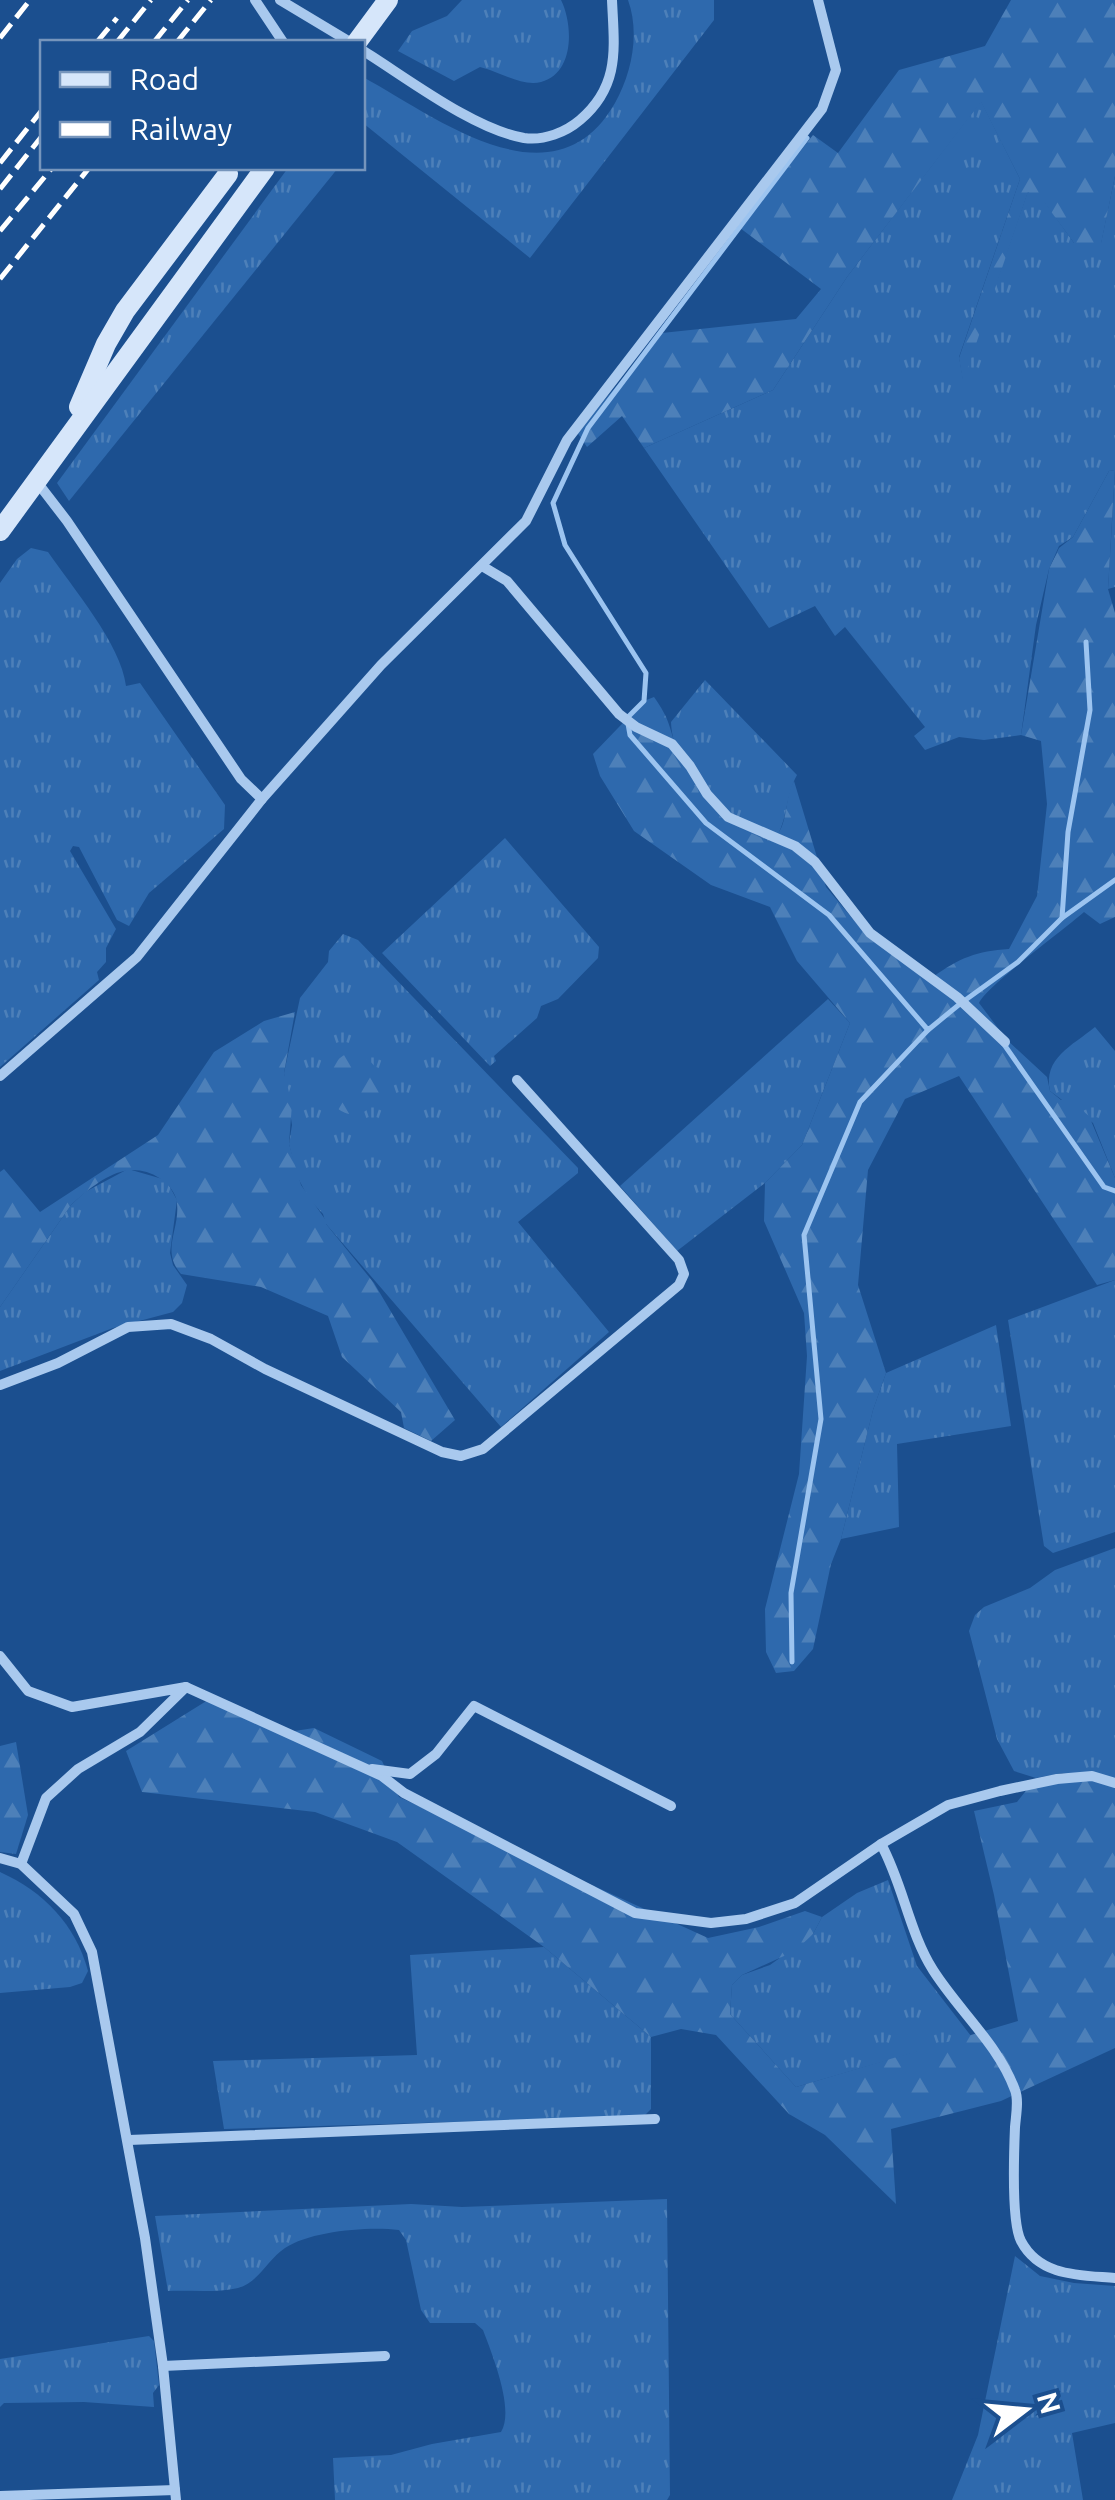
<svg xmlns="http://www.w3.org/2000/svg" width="1115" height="2500" viewBox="0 0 1115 2500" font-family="Ubuntu,sans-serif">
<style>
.grass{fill:url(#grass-tufts)}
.forest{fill:url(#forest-firs)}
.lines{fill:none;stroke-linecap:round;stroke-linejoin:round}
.stream{stroke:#9cc4f0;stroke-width:5}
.street{stroke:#a9c9ee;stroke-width:10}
.secondary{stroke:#d6e6fa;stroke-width:20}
.rail{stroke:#fff;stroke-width:5;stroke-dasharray:18 8;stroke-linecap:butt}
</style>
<defs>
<pattern id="grass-tufts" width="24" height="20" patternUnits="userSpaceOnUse" patternTransform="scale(2.5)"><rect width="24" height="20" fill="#2e69ad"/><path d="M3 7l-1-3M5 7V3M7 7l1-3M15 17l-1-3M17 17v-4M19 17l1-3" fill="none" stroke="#4d80b9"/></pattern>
<pattern id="forest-firs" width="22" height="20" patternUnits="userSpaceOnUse" patternTransform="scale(2.5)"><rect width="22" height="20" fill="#2e69ad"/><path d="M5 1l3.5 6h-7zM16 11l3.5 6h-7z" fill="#4d80b9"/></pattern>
</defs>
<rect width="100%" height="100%" fill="#1b4f8f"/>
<g class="grass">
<path d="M462 0H561C573 24 575 73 541 82 522 87 498 71 480 67L454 81 398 51 412 31 447 16Z"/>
<path d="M628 0H714V20L530 258 363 123V77C436 117 554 210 615 103 632 73 640 33 628 0Z"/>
<polygon points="981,101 1020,179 959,357 963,379 1028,191 1044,201 1074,243 1101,243 1115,176 1115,470 1109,471 1073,537 1059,546 1049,569 1036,625 1021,735 984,740 959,737 925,750 914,736 925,727 845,627 835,636 815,606 769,628 644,448 773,390 847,277"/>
<polygon points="288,168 338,168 69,501 57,483"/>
<polygon points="1115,472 1115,587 1108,589"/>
<path d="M31 548 48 552C72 587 121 644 126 686L140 683 225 805 224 829 149 893 129 926 117 920 79 847 73 846 70 851 116 929 106 948V962L97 972 99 980 0 1067V583L17 559Z"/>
<path d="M705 680 797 775C785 796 788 821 775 839L768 841C754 834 737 829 724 820 697 802 672 754 671 722Z"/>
<polygon points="505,838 599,947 598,958 558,999 541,1006 537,1018 494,1056 496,1061 490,1066 382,953"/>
<polygon points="343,934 358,940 578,1168 578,1173 518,1222 609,1332 501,1427 326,1224 323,1214 309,1199 297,1176 289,1144 292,1125 284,1073 300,998 328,962 329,951"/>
<polygon points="828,999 850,1023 802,1145 765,1183 677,1251 620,1186"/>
<path d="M1095 1027 1115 1051V1178L1093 1123 1050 1091C1043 1058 1072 1046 1095 1027Z"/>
<polygon points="128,1169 166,1180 177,1200 170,1253 173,1265 187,1285 182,1303 173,1312 113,1328 0,1371 0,1307 71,1205 85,1192"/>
<polygon points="1115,1280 1115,1532 1053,1553 1044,1546 1008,1320"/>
<polygon points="996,1325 1011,1426 897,1444 899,1527 841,1539 873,1410 886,1373"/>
<polygon points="1115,1548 1115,1773 1062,1773 1036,1778 1014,1771 997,1739 969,1631 975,1615 984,1607 1030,1588 1055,1570"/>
<path d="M0 1872C44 1892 75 1924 88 1971L82 1983 70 1987 0 1993Z"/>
<polygon points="888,1880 917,1966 971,2036 796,2087 730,2014 732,1985 742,1975 770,1965 813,1934 822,1917 857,1893"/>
<polygon points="544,1947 651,2037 651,2109 644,2116 224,2129 213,2061 417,2055 410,1955"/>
<path d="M667 2199 670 2495 667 2500H335L333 2458 391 2455 432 2444 501 2432C515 2410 492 2354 483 2330L475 2323H430L421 2310 406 2240 399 2230C369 2226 310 2231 285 2248 268 2259 259 2282 238 2288 217 2293 190 2290 168 2291L155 2216 411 2204 462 2207Z"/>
<polygon points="1015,2256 1040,2276 1074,2283 1115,2286 1115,2423 1072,2433 1083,2500 952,2500 978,2435"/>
<polygon points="149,2336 154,2341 159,2385 153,2393 154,2407 84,2402 4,2403 0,2407 0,2359"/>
</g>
<g class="forest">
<polygon points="1011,0 1115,0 1115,176 1101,244 1092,246 1074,243 1044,202 1028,192 963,382 959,358 1020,179 981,102 847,277 773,390 644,448 622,416 587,447 577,432 662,333 796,319 821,289 740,228 813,135 838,153 899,70 985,46"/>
<path d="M1115 470 1108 589 1115 613V917L1100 924 1084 912C1065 929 985 987 979 1003L1007 1040 1047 1077 1050 1091 1061 1100 1067 1098 1089 1116 1115 1178V1280L1097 1285 959 1076 905 1099 868 1170 858 1285 886 1373 873 1410 841 1539 831 1564 813 1649 794 1671 776 1673 766 1652 765 1609 799 1474 807 1356 804 1313 764 1221 765 1183 802 1145 850 1023 797 961 770 907 711 885 634 831 600 776 593 754 644 701 654 697C670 720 668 723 676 747 685 772 702 805 725 820 738 828 754 834 768 841 790 833 783 799 794 781L826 887 868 937 933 977C959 958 977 951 1009 949L1037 896 1047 804 1041 741 1021 735 1049 569 1059 548 1073 537 1109 471Z"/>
<path d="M295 1012 284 1073 292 1104 289 1144 301 1185 327 1222 326 1224 374 1283 455 1420 431 1441 404 1428 401 1412 342 1357 328 1316 261 1287 181 1274C159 1249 183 1226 176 1198 170 1179 144 1166 124 1171 105 1175 85 1192 71 1205L0 1307V1172L4 1169 40 1212 158 1135 214 1052 264 1021Z"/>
<path d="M346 1054C367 1056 374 1062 384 1080 365 1156 290 1087 346 1054Z"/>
<polygon points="208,1700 288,1732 314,1728 382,1761 399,1797 708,1938 759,1927 805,1911 822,1917 813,1934 795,1951 742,1975 732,1985 730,2014 796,2087 1018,2021 994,1895 974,1811 1017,1802 1036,1778 1082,1771 1115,1773 1115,2048 1001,2101 891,2129 896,2204 825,2135 789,2114 716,2035 681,2029 651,2037 544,1947 397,1842 315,1812 142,1792 126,1751"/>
<polygon points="16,1742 28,1815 16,1854 0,1852 0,1746"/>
</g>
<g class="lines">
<g class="stream">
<polyline points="807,138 588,428 553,503 565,545 646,673 644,701 627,718 630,735 706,823 829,915 928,1030 961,1003 963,1005"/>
<polyline points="1062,918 1115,880"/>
<polyline points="964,1001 1018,962 1062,918 1068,832 1090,710 1086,642"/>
<polyline points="1003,1043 1104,1187 1115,1191"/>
<polyline points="792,1662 791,1593 821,1419 804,1235 860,1102 928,1030"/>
</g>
<g class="street">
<polyline points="255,0 283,42"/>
<polyline points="280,0 350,42"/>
<path d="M362 50C407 78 473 129 524 138 544 141 566 132 580 120 621 85 614 47 612 0"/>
<polyline points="37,482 67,521 241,779 262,799"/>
<polyline points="482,566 507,581 619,714 636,727 672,744 690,766 707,794 728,817 795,846 815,862 870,933 957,997 1005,1042"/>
<polyline points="0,1076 137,957 262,799 381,665 526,521 567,440 822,109 836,70 818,0"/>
<polyline points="0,1385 58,1363 128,1327 171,1324 211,1339 265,1369 442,1452 461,1456 483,1449 679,1285 684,1274 679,1260 517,1080"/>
<polyline points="0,1656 28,1691 72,1707 186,1687 140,1732 78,1769 46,1798 21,1864"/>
<path d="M186 1687 382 1776 404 1793 635 1913 711 1923 746 1919 795 1903 881 1844C903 1884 909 1932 933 1970 959 2011 998 2044 1015 2090 1019 2100 1016 2115 1015 2127 1014 2151 1011 2222 1021 2241 1040 2277 1080 2275 1115 2278"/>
<polyline points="372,1769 410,1774 436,1754 474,1706 671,1806"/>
<polyline points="881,1844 948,1805 1000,1791 1057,1779 1092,1776 1115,1783"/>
<polyline points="0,1858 21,1864 74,1914 92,1952 145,2238 163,2366 176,2500"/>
<polyline points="129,2140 655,2119"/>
<polyline points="163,2366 385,2356"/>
<polyline points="0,2496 175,2490"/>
</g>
<g class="secondary">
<polyline points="357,42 388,0"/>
<polyline points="79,407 106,344 125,311 228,174"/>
<polyline points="0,531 265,168"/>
</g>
<g class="rail">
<polyline points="0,38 30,0"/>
<polyline points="97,42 117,18"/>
<polyline points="117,42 151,0"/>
<polyline points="154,42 188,0"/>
<polyline points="177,42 211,0"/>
<polyline points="0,163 42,110"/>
<polyline points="0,189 42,136"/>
<polyline points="0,231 52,168"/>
<polyline points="0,279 89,168"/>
</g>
</g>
<rect x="40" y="40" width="325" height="130" fill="#1b4f8f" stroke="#7695bc" stroke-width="2.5"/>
<rect x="60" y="72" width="50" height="15" fill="#d6e6fa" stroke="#7695bc" stroke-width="2.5"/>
<text x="130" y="90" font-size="30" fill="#ffffff">Road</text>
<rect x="60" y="122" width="50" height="15" fill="#ffffff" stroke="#7695bc" stroke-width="2.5"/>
<text x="130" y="140" font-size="30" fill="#ffffff">Railway</text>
<g transform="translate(1025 2410) rotate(74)" stroke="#1b4f8f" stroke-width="8" paint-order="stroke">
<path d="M0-8L18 38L0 25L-18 38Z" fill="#ffffff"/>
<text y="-15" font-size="28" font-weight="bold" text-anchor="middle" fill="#ffffff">N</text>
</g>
</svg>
